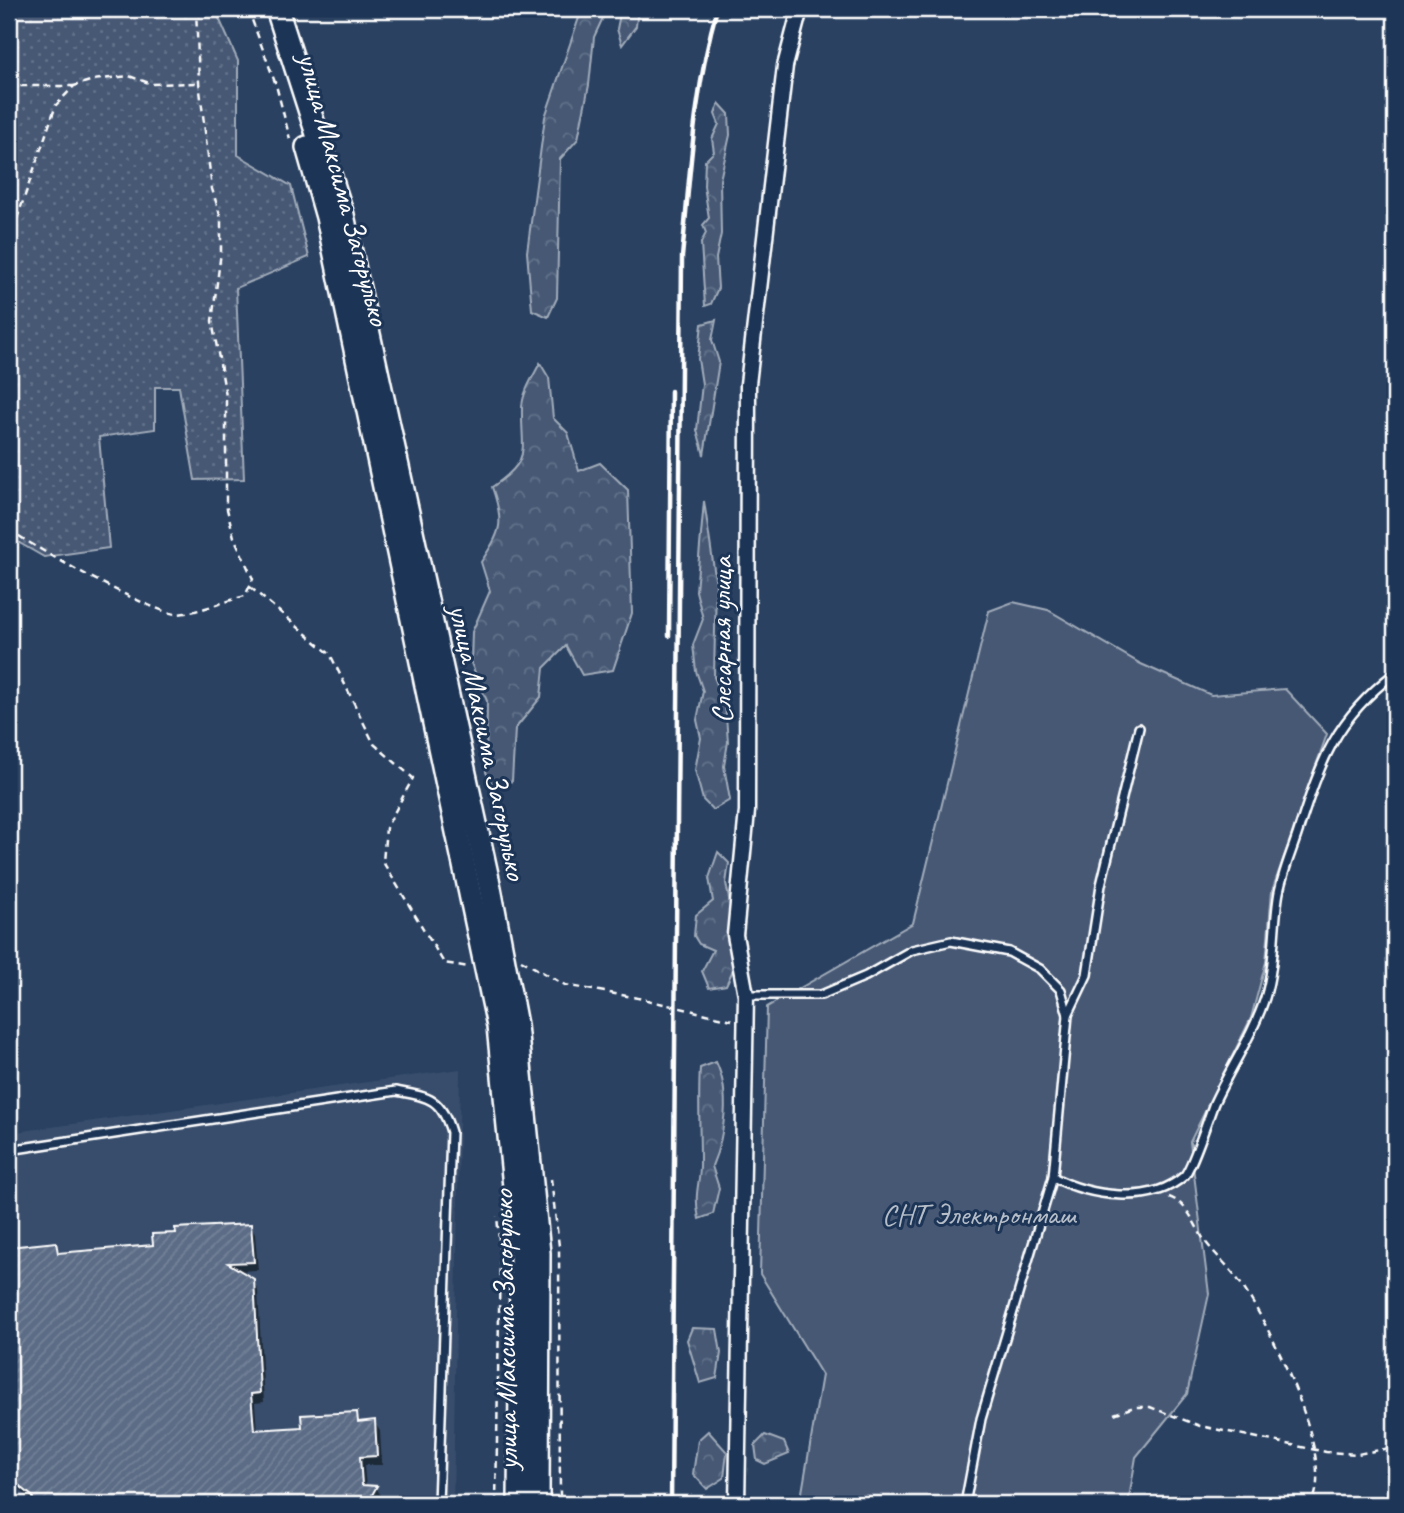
<svg xmlns="http://www.w3.org/2000/svg" width="1404" height="1513" viewBox="0 0 1404 1513" font-family="Caveat,sans-serif">
<style>
.built{fill:#394e6c}
.grass{fill:url(#grass-dots);stroke:#a2acba;stroke-width:2}
.forest{fill:url(#forest-crowns);stroke:#a2acba;stroke-width:2}
.garden{fill:#465975;stroke:#a2acba;stroke-width:2}
.shadow{fill:#0007}
.building{fill:url(#building-hatch);stroke:#fff;stroke-width:2}
.lines{fill:none;stroke-linecap:round;stroke-linejoin:round}
.service-casing{stroke:#fff;stroke-width:12}
.minor-casing{stroke:#fff;stroke-width:19}
.primary-casing{stroke:#fff;stroke-width:26}
.path{stroke:#fff;stroke-width:2.5;stroke-dasharray:7 5;stroke-linecap:butt}
.service{stroke:#1d3557;stroke-width:7}
.minor{stroke:#1d3557;stroke-width:14}
.primary{stroke:#1d3557;stroke-width:21}
.rail{stroke:#fff;stroke-width:4.5}
.labels{text-anchor:middle;dominant-baseline:central;stroke-width:6;stroke-linejoin:round;paint-order:stroke}
.street-label{font-size:30px;fill:#fff;stroke:#1d3557}
.park-label{font-size:30px;fill:#b5bdc8;stroke:#1d3557}
</style>
<defs>
<pattern id="grass-dots" width="8" height="8" patternUnits="userSpaceOnUse" patternTransform="scale(1.75)"><rect width="8" height="8" fill="#465975"/><path d="M2 2h.1M6 6h.1" fill="none" stroke="#62728a" stroke-width="1.8" stroke-linecap="round"/></pattern>
<pattern id="forest-crowns" width="20" height="18" patternUnits="userSpaceOnUse" patternTransform="scale(1.75)"><rect width="20" height="18" fill="#465975"/><path d="M2 6a3 3 0 1 1 6 0M12 15a3 3 0 1 1 6 0" fill="none" stroke="#62728a"/></pattern>
<pattern id="building-hatch" width="6" height="6" patternUnits="userSpaceOnUse" patternTransform="scale(1.75)"><rect width="6" height="6" fill="#5b6c86"/><path d="M-1 1l2-2M0 6l6-6M5 7l2-2" fill="none" stroke="#748298"/></pattern>
</defs>
<rect width="100%" height="100%" fill="#2a4161"/>
<filter id="ink" filterUnits="userSpaceOnUse"><feTurbulence type="fractalNoise" baseFrequency=".0143" numOctaves="2"/><feDisplacementMap in="SourceGraphic" scale="14" xChannelSelector="R" yChannelSelector="G"/><feConvolveMatrix kernelMatrix="1 2 1 2 8 2 1 2 1" color-interpolation-filters="sRGB"/></filter>
<g filter="url(#ink)">
<polygon class="built" points="460,1069 453,1504 9,1504 9,1133"/>
<polygon class="grass" points="9,9 215,9 238,61 238,155 291,186 309,257 236,288 244,479 195,480 179,387 155,387 155,429 99,437 109,548 44,557 9,537"/>
<g class="forest">
<polygon points="582,9 607,9 594,37 589,85 578,139 560,159 557,298 548,317 532,310 527,252 545,117"/>
<polygon points="621,9 638,9 636,26 622,45 617,29"/>
<polygon points="719,103 729,114 730,135 720,180 721,234 716,258 718,288 711,304 705,306 701,243 706,233 703,225 709,218 704,186 705,161 714,152 712,139 719,124 715,114"/>
<polygon points="716,320 712,340 719,362 704,455 697,430 702,384 698,359 702,324"/>
<path d="M540 363 549 378 553 418 568 433 579 471 600 463 628 490 632 613 613 670 582 675 566 646 544 668 541 697 515 729 512 781 494 789 486 772 487 701 471 663 472 632 490 591 481 562C501 531 505 524 492 487 533 459 521 452 522 408 522 393 534 375 540 363Z"/>
<polygon points="704,501 716,583 714,677 725,703 728,742 724,766 730,800 713,810 703,800 695,770 701,738 697,720 703,691 696,671 693,645 703,619 696,591"/>
<polygon points="718,852 729,863 726,883 730,904 729,942 733,970 726,985 709,988 702,971 713,950 699,944 694,936 696,915 713,901 709,878"/>
<path d="M716 1062C731 1093 725 1135 712 1166L719 1188 713 1214 699 1219C693 1191 701 1184 700 1160 700 1129 698 1099 700 1068Z"/>
<polygon points="692,1328 717,1329 721,1353 717,1378 700,1383 687,1340"/>
<polygon points="708,1431 727,1452 724,1478 707,1489 693,1474 698,1440"/>
<polygon points="765,1435 784,1442 789,1454 765,1464 757,1460 755,1445"/>
</g>
<polygon class="garden" points="1013,602 1048,610 1141,664 1211,695 1285,689 1327,734 1272,891 1266,962 1251,1018 1190,1142 1209,1294 1187,1394 1136,1457 1128,1504 800,1504 822,1375 760,1274 767,1007 913,923 989,611"/>
<polygon class="shadow" points="250,1225 255,1234 258,1270 238,1271 252,1280 258,1290 264,1402 255,1403 257,1432 303,1429 356,1414 361,1423 374,1422 380,1431 382,1465 364,1465 366,1487 376,1487 381,1496 376,1504 35,1504 9,1479 9,1243 14,1248 56,1244 61,1255 155,1247"/>
<polygon class="building" points="251,1224 254,1262 228,1263 254,1279 260,1393 251,1394 254,1430 302,1427 301,1415 357,1412 358,1422 375,1420 377,1456 360,1457 362,1485 377,1486 367,1504 33,1504 33,1497 9,1477 9,1247 56,1242 58,1253 153,1245 152,1234 176,1233 175,1228"/>
<g class="lines">
<g class="service-casing">
<g id="service">
<polyline points="746,995 821,995 866,976 912,950 951,941 1009,952 1040,969 1061,990 1068,1015 1053,1177 981,1419 965,1504"/>
<polyline points="1068,1015 1087,975 1101,885 1139,728"/>
<path d="M9 1150 396 1091C429 1097 441 1098 451 1132L438 1504"/>
<path d="M1053 1177C1089 1196 1150 1206 1184 1176 1191 1170 1209 1116 1214 1103 1230 1068 1253 1035 1265 998 1275 965 1273 932 1278 898 1281 876 1291 854 1298 832 1321 761 1334 720 1395 673"/>
</g>
</g>
<g class="minor-casing">
<polyline id="minor" points="737,1504 746,995 735,935 747,811 748,384 785,66 800,9"/>
</g>
<g class="primary-casing">
<g id="primary">
<polyline points="277,9 343,215 490,888 516,1025 539,1253 538,1504"/>
<polyline points="307,147 327,217 498,1026 521,1257 519,1504"/>
</g>
</g>
<g class="path">
<polyline points="248,9 276,85 290,139"/>
<polyline points="9,90 20,86 74,86"/>
<polyline points="9,242 56,105 74,86 93,80 129,76 152,84 198,83"/>
<path d="M9 529C30 546 154 614 177 614 196 613 226 601 245 596L253 579 234 537 226 505V396L212 321 221 252V218L212 189 199 82 196 9"/>
<polyline points="250,587 330,654 374,744 413,778 386,828 383,862 444,963 469,967"/>
<polyline points="521,960 565,985 638,998 732,1020"/>
<polyline points="551,1179 559,1246 560,1504"/>
<path d="M1169 1197C1191 1205 1194 1228 1208 1245 1216 1255 1225 1263 1233 1273 1264 1312 1339 1459 1311 1504"/>
<polyline points="1114,1414 1134,1407 1150,1407 1200,1426 1326,1452 1358,1454 1395,1447"/>
<polyline points="496,1504 500,1250 497,1216"/>
</g>
<use href="#service" class="service"/>
<use href="#minor" class="minor"/>
<use href="#primary" class="primary"/>
<g class="rail">
<polyline points="669,636 671,391"/>
<path d="M671 1504 682 257C690 175 694 89 717 9"/>
</g>
</g>
</g>
<g class="labels">
<g class="street-label">
<text transform="translate(344 189) rotate(75)">улица Максима Загорулько</text>
<text transform="translate(721 640) rotate(-90)">Слесарная улица</text>
<text transform="translate(488 742) rotate(78)">улица Максима Загорулько</text>
<text transform="translate(505 1330) rotate(-91)">улица Максима Загорулько</text>
</g>
<g class="park-label">
<text x="979" y="1214">СНТ Электронмаш</text>
</g>
</g>
<rect width="1404" height="1513" fill="none" stroke="#1d3557" stroke-width="35"/>
<rect x="18" y="18" width="1369" height="1478" fill="none" stroke="#fff" stroke-width="2.5" filter="url(#ink)"/>
</svg>
